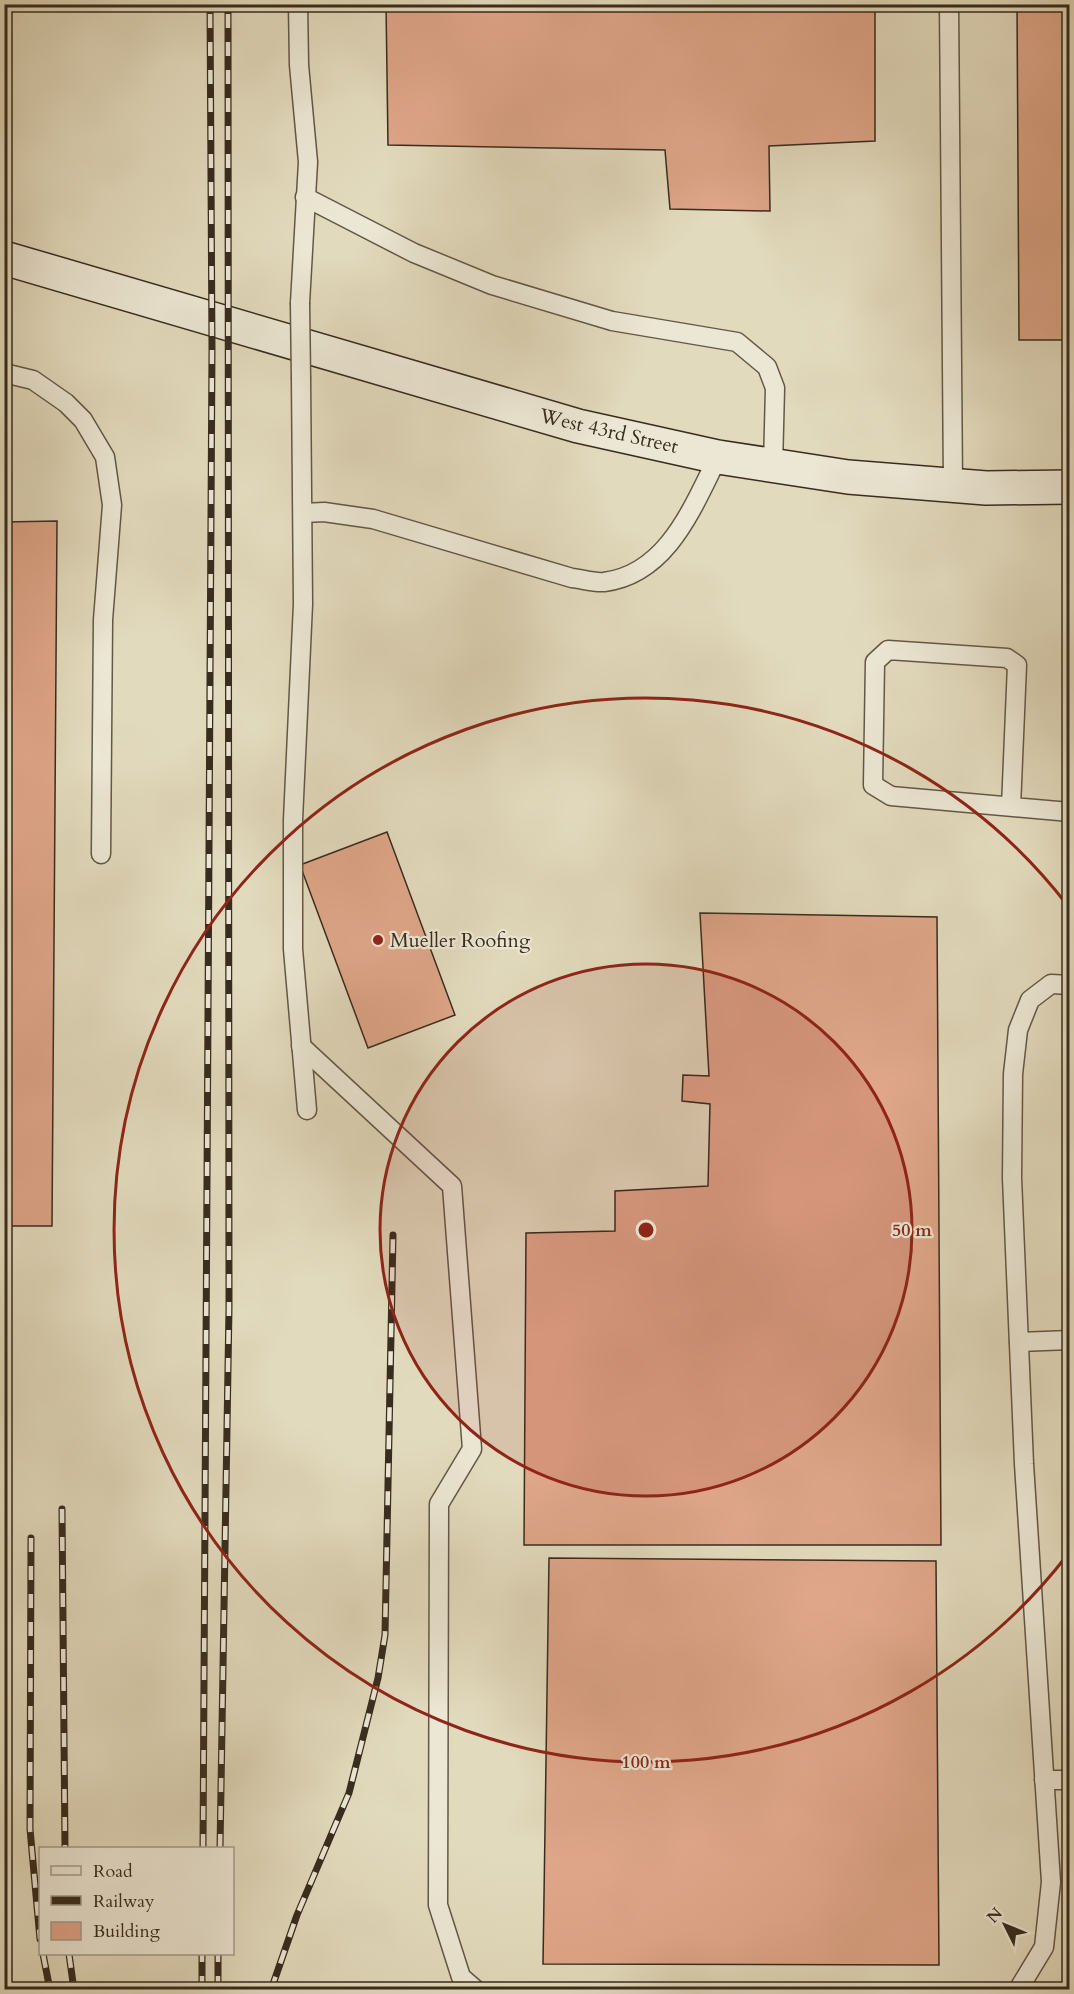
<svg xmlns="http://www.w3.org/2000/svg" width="1074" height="1994" viewBox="0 0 1074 1994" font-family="Cardo,serif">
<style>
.building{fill:#dfa689;stroke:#372c1e;stroke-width:1.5}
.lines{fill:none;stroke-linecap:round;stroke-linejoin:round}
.lane-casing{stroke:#625846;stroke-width:21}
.secondary-casing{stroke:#372c1e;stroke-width:36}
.lane{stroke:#ece7d4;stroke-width:18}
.secondary{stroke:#ece7d4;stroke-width:33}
.rail-casing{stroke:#372c1e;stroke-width:7}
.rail{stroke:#ece7d4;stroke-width:4.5;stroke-dasharray:14;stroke-linecap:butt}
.lane-bridge-casing{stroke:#625846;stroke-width:21;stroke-linecap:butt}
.lane-bridge{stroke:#ece7d4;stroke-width:18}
.ring{fill:none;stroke:#8f2418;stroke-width:3}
.poi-dot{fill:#8f2418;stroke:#ece7d4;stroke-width:2}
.labels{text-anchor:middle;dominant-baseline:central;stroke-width:4.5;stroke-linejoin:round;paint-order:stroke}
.street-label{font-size:20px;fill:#372c1e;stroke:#ece7d4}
.poi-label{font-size:20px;fill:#372c1e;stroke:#ece7d4;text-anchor:start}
.centre{fill:#8f2418;stroke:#ece7d4;stroke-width:3}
.ring-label{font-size:18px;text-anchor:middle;font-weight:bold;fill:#8f2418;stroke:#ece7d4;stroke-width:4.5;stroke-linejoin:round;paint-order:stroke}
</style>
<rect width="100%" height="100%" fill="#e2dabd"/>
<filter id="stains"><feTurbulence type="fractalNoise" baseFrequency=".00333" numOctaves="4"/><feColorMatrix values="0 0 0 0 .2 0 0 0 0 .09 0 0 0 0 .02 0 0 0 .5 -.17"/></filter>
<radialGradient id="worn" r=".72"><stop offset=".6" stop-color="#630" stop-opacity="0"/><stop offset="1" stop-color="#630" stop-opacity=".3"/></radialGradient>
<g class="building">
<polygon points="386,4 875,4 875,141 769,146 770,211 670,209 665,150 388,145"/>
<polygon points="1017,4 1070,4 1070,340 1019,340"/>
<polygon points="57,521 52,1226 4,1226 4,522"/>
<polygon points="387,832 455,1015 368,1048 300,865"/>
<polygon points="700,913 937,917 941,1545 524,1545 526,1233 615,1231 615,1191 708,1186 710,1104 682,1101 683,1075 709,1076"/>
<polygon points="549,1558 936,1561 939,1965 543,1964"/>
</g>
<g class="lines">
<g class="lane-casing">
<g id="lane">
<polyline points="298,4 299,65 308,162 300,303"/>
<polyline points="949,4 953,485"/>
<polyline points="305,197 414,253 492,285 612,321 737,342 767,367 775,388 773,466"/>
<polyline points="4,373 33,380 66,403 83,420 105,457 112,505 103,620 101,854"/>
<polyline points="301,379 303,604 293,820 293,949 307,1110"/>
<path d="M303 513 324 512 373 519 572 578C582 579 594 583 604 582 668 574 693 506 718 457"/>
<polyline points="1011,807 1017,665 1007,658 888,650 875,662 873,785 891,796 1070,812"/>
<polyline points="301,1046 452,1186 472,1449 439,1504 438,1905 461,1977 476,1990"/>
<polyline points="1019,1342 1070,1340"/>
<polyline points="1044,1780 1070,1780"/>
<polyline points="1018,1990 1044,1947 1051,1882 1024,1464 1012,1178 1013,1074 1018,1030 1030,1000 1051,984 1070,985"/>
</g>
</g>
<g class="secondary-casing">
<polyline id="secondary" points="4,258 578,426 718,457 848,477 986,488 1070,487"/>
</g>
<use href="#lane" class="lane"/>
<use href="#secondary" class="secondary"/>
<g class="rail-casing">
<g id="rail">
<polyline points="62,1509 65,1848"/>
<polyline points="31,1538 30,1829 40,1939"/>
<polyline points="203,1848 212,349 210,4"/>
<polyline points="220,1848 229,1308 228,4"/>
<polyline points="43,1954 50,1990"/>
<polyline points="69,1954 74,1990"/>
<polyline points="202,1990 202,1954"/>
<polyline points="218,1990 218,1954"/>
<polyline points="271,1990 297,1915 349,1793 378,1678 385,1635 393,1235"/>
</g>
</g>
<use href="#rail" class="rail"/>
<g class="lane-bridge-casing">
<polyline id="lane-bridge" points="300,303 301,379"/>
</g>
<use href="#lane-bridge" class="lane-bridge"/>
</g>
<circle cx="646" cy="1230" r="266" fill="#8f2418" fill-opacity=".12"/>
<g class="ring">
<circle cx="646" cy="1230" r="266"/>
<path d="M1068 1554A532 532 0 1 1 1068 906"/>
</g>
<circle class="poi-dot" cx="378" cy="940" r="6"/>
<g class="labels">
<g class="street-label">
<text transform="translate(609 431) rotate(13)">West 43rd Street</text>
</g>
<g class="poi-label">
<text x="390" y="940">Mueller Roofing</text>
</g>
</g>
<circle cx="646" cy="1230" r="9" class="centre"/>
<g class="ring-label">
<text x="912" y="1236">50 m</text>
<text x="646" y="1768">100 m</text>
</g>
<rect width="1074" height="1994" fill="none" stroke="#e2dabd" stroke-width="24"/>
<rect x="6" y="6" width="1062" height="1982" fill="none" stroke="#372c1e" stroke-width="3"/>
<rect x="12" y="12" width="1050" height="1970" fill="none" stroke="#372c1e" stroke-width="1.5"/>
<rect x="39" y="1847" width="195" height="108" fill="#ece7d4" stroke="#a49c8b" stroke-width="1.5"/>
<rect x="51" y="1866" width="30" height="9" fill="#ece7d4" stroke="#a49c8b" stroke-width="1.5"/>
<text x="93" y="1877" font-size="18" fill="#372c1e">Road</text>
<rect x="51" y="1896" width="30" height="9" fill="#372c1e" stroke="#a49c8b" stroke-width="1.5"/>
<text x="93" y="1907" font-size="18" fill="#372c1e">Railway</text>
<rect x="51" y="1922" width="30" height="18" fill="#dfa689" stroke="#a49c8b" stroke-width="1.5"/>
<text x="93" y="1937" font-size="18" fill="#372c1e">Building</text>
<g transform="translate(1005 1925) rotate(313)" stroke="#ece7d4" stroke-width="4.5" paint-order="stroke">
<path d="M0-4.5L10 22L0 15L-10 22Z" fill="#372c1e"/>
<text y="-9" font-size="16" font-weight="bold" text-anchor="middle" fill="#372c1e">N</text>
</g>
<rect width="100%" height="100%" filter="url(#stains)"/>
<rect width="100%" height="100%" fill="url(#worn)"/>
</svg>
